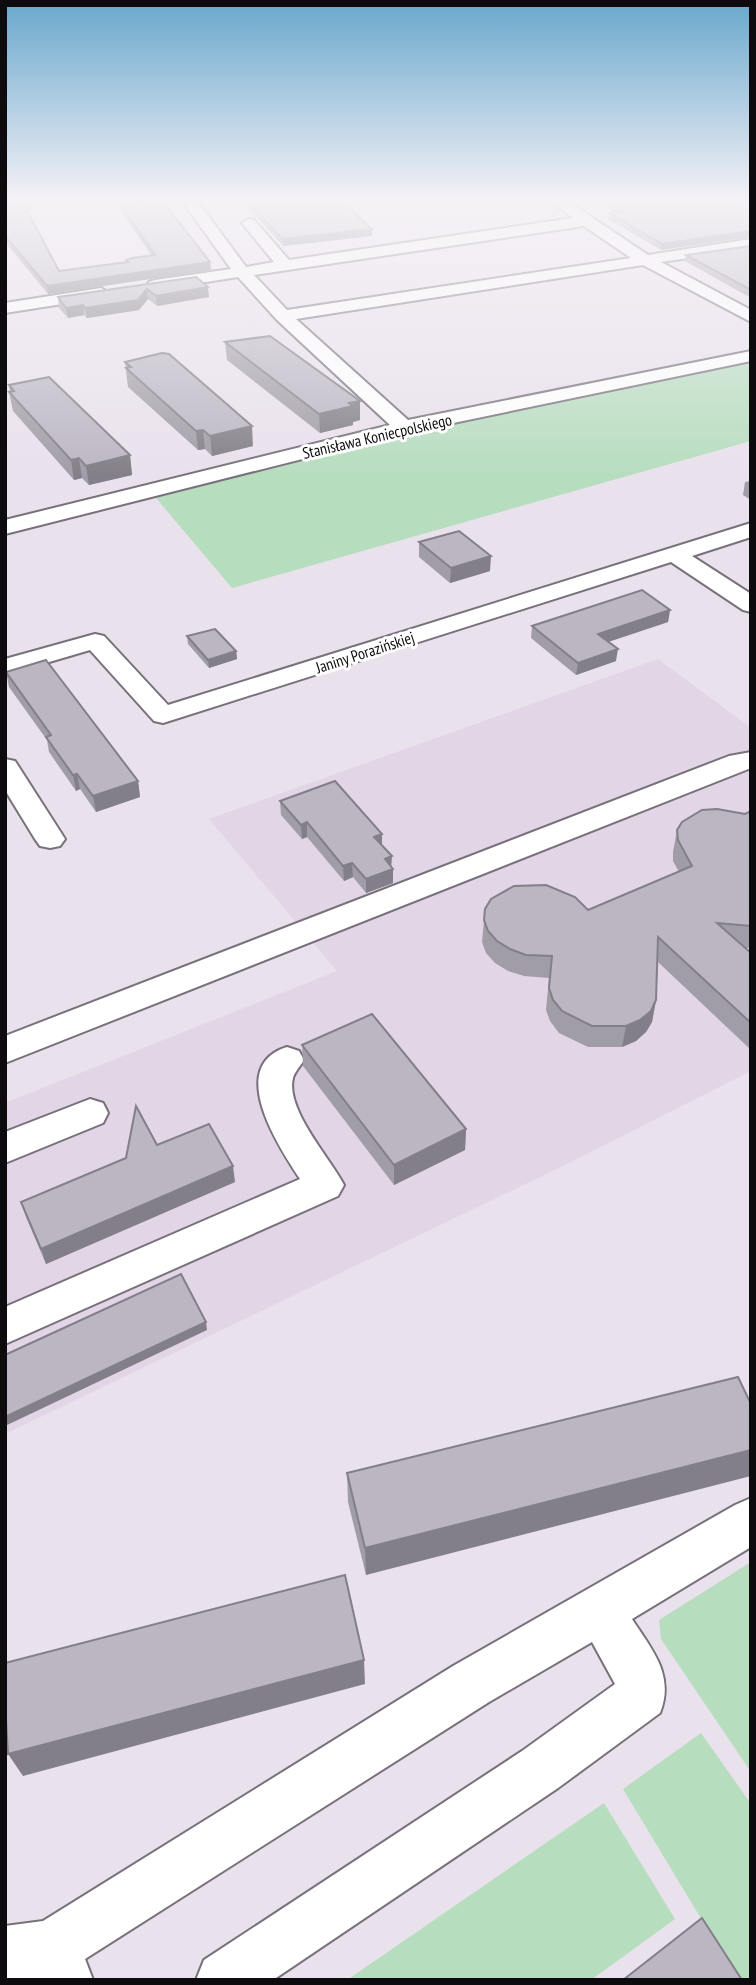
<svg xmlns="http://www.w3.org/2000/svg" width="756" height="1985" viewBox="0 0 756 1985" font-family="'PT Sans Narrow',sans-serif">
<style>
.built{fill:#e1d5e6}
.green{fill:#b7ddbf}
.lines{fill:none;stroke-linecap:round;stroke-linejoin:round}
.minor-casing{stroke:#78717b;stroke-width:4}
.minor{fill:#fff;fill-rule:evenodd}
.wall{fill:#a19da7}
.shaded-wall{fill:#837f88}
.building{fill:#bbb6c2;stroke:#837f88;stroke-width:2}
.labels{text-anchor:middle;dominant-baseline:central;stroke-width:6;stroke-linejoin:round;paint-order:stroke}
.far-street-label{font-size:16px;fill:#0d0b0e;stroke:#fff}
</style>
<rect width="100%" height="100%" fill="#e9e1ec"/>
<polygon class="built" points="658,659 751,728 751,1071 565,1165 5,1434 5,1103 337,971 209,819"/>
<g class="green">
<polygon points="751,361 751,441 232,588 156,498 417,431"/>
<polygon points="751,1562 751,1772 661,1639 659,1620"/>
<polygon points="701,1733 751,1804 751,1980 738,1980 623,1789"/>
<polygon points="604,1803 675,1919 591,1980 347,1980"/>
</g>
<g class="lines">
<g class="minor-casing">
<g id="minor">
<polygon points="5,198 41,198 34,202 5,205"/>
<path d="M180 198H195L246 267 274 262 242 223 249 219 254 220 289 260 573 218 546 198H563L648 255 751 239V249L661 262 751 310V322L643 265 296 319 408 420 751 351V361L405 433 5 534V520L390 425 277 320 238 277 155 290 149 288 147 285 149 282 155 280 231 269ZM584 226 631 258 287 310 254 275Z"/>
<polygon points="101,288 109,293 107,297 5,313 5,303"/>
<polygon points="751,523 751,537 692,556 751,594 751,612 743,610 671,562 163,723 154,721 90,650 5,675 5,659 95,634 104,636 168,705"/>
<polygon points="751,752 751,768 5,1063 5,1036 729,756"/>
<polygon points="5,759 15,761 65,839 60,846 50,848 40,846 35,839 5,790"/>
<path d="M287 1047 299 1051 304 1060C301 1065 294 1073 293 1078 285 1109 330 1158 344 1185L338 1196 5 1344V1307L300 1179C278 1146 226 1066 287 1047Z"/>
<polygon points="90,1099 103,1103 108,1113 103,1123 5,1163 5,1132"/>
<path d="M751 1498V1547L632 1619C652 1650 675 1675 660 1713L558 1788 273 1980H196L204 1960 522 1751 615 1684 592 1642 489 1702 85 1959 93 1980H5V1926L43 1921 453 1666 735 1505Z"/>
</g>
</g>
<use href="#minor" class="minor"/>
</g>
<g class="wall">
<polygon points="131,199 177,199 176,203 165,204 210,262 211,270 48,294 5,242 5,200 31,202 32,209 27,210 59,271 126,262 126,260 151,255 121,211 120,204 134,203"/>
<polygon points="240,199 339,199 372,229 372,236 283,246"/>
<polygon points="593,199 751,199 661,250 608,219 609,213 615,212"/>
<polygon points="751,246 751,298 685,261 686,255"/>
<polygon points="196,277 209,297 157,306 148,299 139,310 87,318 84,315 68,318 59,308 58,297"/>
<polygon points="225,342 360,420 353,422 353,425 320,433 227,360"/>
<polygon points="125,362 253,446 212,456 205,449 198,450 128,387"/>
<polygon points="9,385 130,455 132,475 89,485 82,478 74,480 13,411 9,392 10,392"/>
<polygon points="751,481 751,500 743,495 745,482"/>
<polygon points="419,542 490,571 450,583 419,557"/>
<polygon points="670,610 668,622 608,642 616,661 576,675 531,638 532,626"/>
<polygon points="187,636 236,651 237,659 209,668 188,644"/>
<polygon points="6,672 138,781 140,797 96,812 80,789 76,791 49,752 47,740 9,687"/>
<polygon points="280,801 391,867 393,883 366,893 353,877 344,881 307,837 302,839 281,815"/>
<polygon points="751,811 751,948 745,948 751,953 751,1050 658,962 656,1000 652,1022 646,1032 636,1041 622,1047 588,1047 559,1033 550,1021 546,1010 549,978 524,976 508,971 495,963 486,953 482,942 485,909 588,910 679,872 673,861 673,852 677,830 745,814"/>
<polygon points="302,1045 466,1129 465,1150 394,1185 303,1066"/>
<polygon points="157,1145 235,1182 46,1264 26,1217 21,1202"/>
<polygon points="738,1377 366,1575 348,1502 347,1473"/>
</g>
<g class="shaded-wall">
<polygon points="149,199 177,199 176,203 137,207 136,200"/>
<polygon points="31,202 32,209 25,210 23,203"/>
<polygon points="372,229 372,236 283,246 282,239"/>
<polygon points="751,231 751,237 661,250 662,244"/>
<polygon points="210,262 211,270 48,294 47,286"/>
<polygon points="208,287 209,297 157,306 156,296"/>
<polygon points="147,289 148,299 139,310 87,318 85,308"/>
<polygon points="83,305 84,315 68,318 66,308"/>
<polygon points="360,401 360,420 353,422 353,425 320,433 319,414"/>
<polygon points="252,426 253,446 212,456 210,436"/>
<polygon points="203,430 205,449 198,450 196,431"/>
<polygon points="130,455 132,475 89,485 86,466"/>
<polygon points="79,458 82,478 74,480 71,460"/>
<polygon points="491,556 490,571 450,583 451,568"/>
<polygon points="670,610 668,622 596,646 598,634"/>
<polygon points="618,649 616,661 576,675 578,663"/>
<polygon points="236,651 237,659 209,668 208,660"/>
<polygon points="77,774 80,789 76,791 73,775"/>
<polygon points="138,781 140,797 96,812 93,796"/>
<polygon points="307,822 307,837 302,839 301,825"/>
<polygon points="382,834 382,849 374,837"/>
<polygon points="392,856 391,869 393,869 393,883 366,893 366,879 385,859"/>
<polygon points="352,863 353,877 344,881 343,866"/>
<polygon points="656,1000 652,1022 646,1032 636,1041 622,1047 626,1026"/>
<polygon points="466,1129 465,1150 394,1185 394,1165"/>
<polygon points="233,1166 235,1182 46,1264 41,1249"/>
<polygon points="206,1322 207,1330 5,1426 5,1417"/>
<polygon points="751,1450 751,1476 366,1575 365,1548"/>
<polygon points="364,1660 365,1684 23,1776 8,1754"/>
</g>
<g class="building">
<polygon points="21,199 29,199 31,202 23,203 59,271 128,262 126,260 132,258 155,255 120,204 162,200 210,262 47,286 5,236 5,200"/>
<polygon points="246,199 339,199 372,229 282,239"/>
<polygon points="603,199 751,199 751,231 662,244 609,213 623,211"/>
<polygon points="751,246 751,290 686,255"/>
<polygon points="196,277 208,287 156,296 147,289 138,300 85,308 83,305 66,308 58,297"/>
<polygon points="270,336 360,401 349,403 353,406 319,414 225,342"/>
<polygon points="162,353 169,354 252,426 210,436 203,430 196,431 126,368 131,367 125,362"/>
<polygon points="49,377 130,455 86,466 79,458 71,460 9,392 14,391 9,385"/>
<polygon points="459,531 491,556 451,568 419,542"/>
<polygon points="642,590 670,610 598,634 618,649 578,663 532,626"/>
<polygon points="215,629 236,651 208,660 187,636"/>
<polygon points="46,660 138,781 93,796 77,774 73,775 46,737 51,735 6,672"/>
<polygon points="335,781 382,834 374,837 392,856 385,859 393,869 366,879 352,863 343,866 307,822 301,825 280,801"/>
<polygon points="717,809 745,814 751,811 751,926 717,923 751,953 751,1023 658,937 656,1000 651,1011 640,1020 626,1026 592,1026 562,1011 553,1000 549,988 552,956 526,955 510,949 497,941 488,931 484,920 485,909 491,899 514,886 546,885 575,897 588,910 692,866 678,840 677,830 682,822 702,810"/>
<polygon points="372,1014 466,1129 394,1165 302,1045"/>
<polygon points="136,1106 157,1145 209,1124 233,1166 41,1249 21,1202 126,1158"/>
<polygon points="181,1274 206,1322 5,1417 5,1355"/>
<polygon points="738,1377 751,1404 751,1450 365,1548 347,1473"/>
<polygon points="345,1575 364,1660 8,1754 5,1702 5,1663"/>
<polygon points="702,1918 742,1980 623,1980"/>
</g>
<linearGradient id="sky" x2="0" y2="1"><stop stop-color="#68a7cc"/><stop offset="0.42" stop-color="#f5f2f6"/><stop offset="1" stop-color="#f5f2f6" stop-opacity="0"/></linearGradient>
<rect width="756" height="476" fill="url(#sky)"/>
<g class="labels">
<g class="far-street-label">
<text transform="translate(377 436) rotate(-13)">Stanisława Koniecpolskiego</text>
<text transform="translate(365 652) rotate(-18)">Janiny Porazińskiej</text>
</g>
</g>
<rect width="756" height="1985" fill="none" stroke="#0d0b0e" stroke-width="14"/>
</svg>
